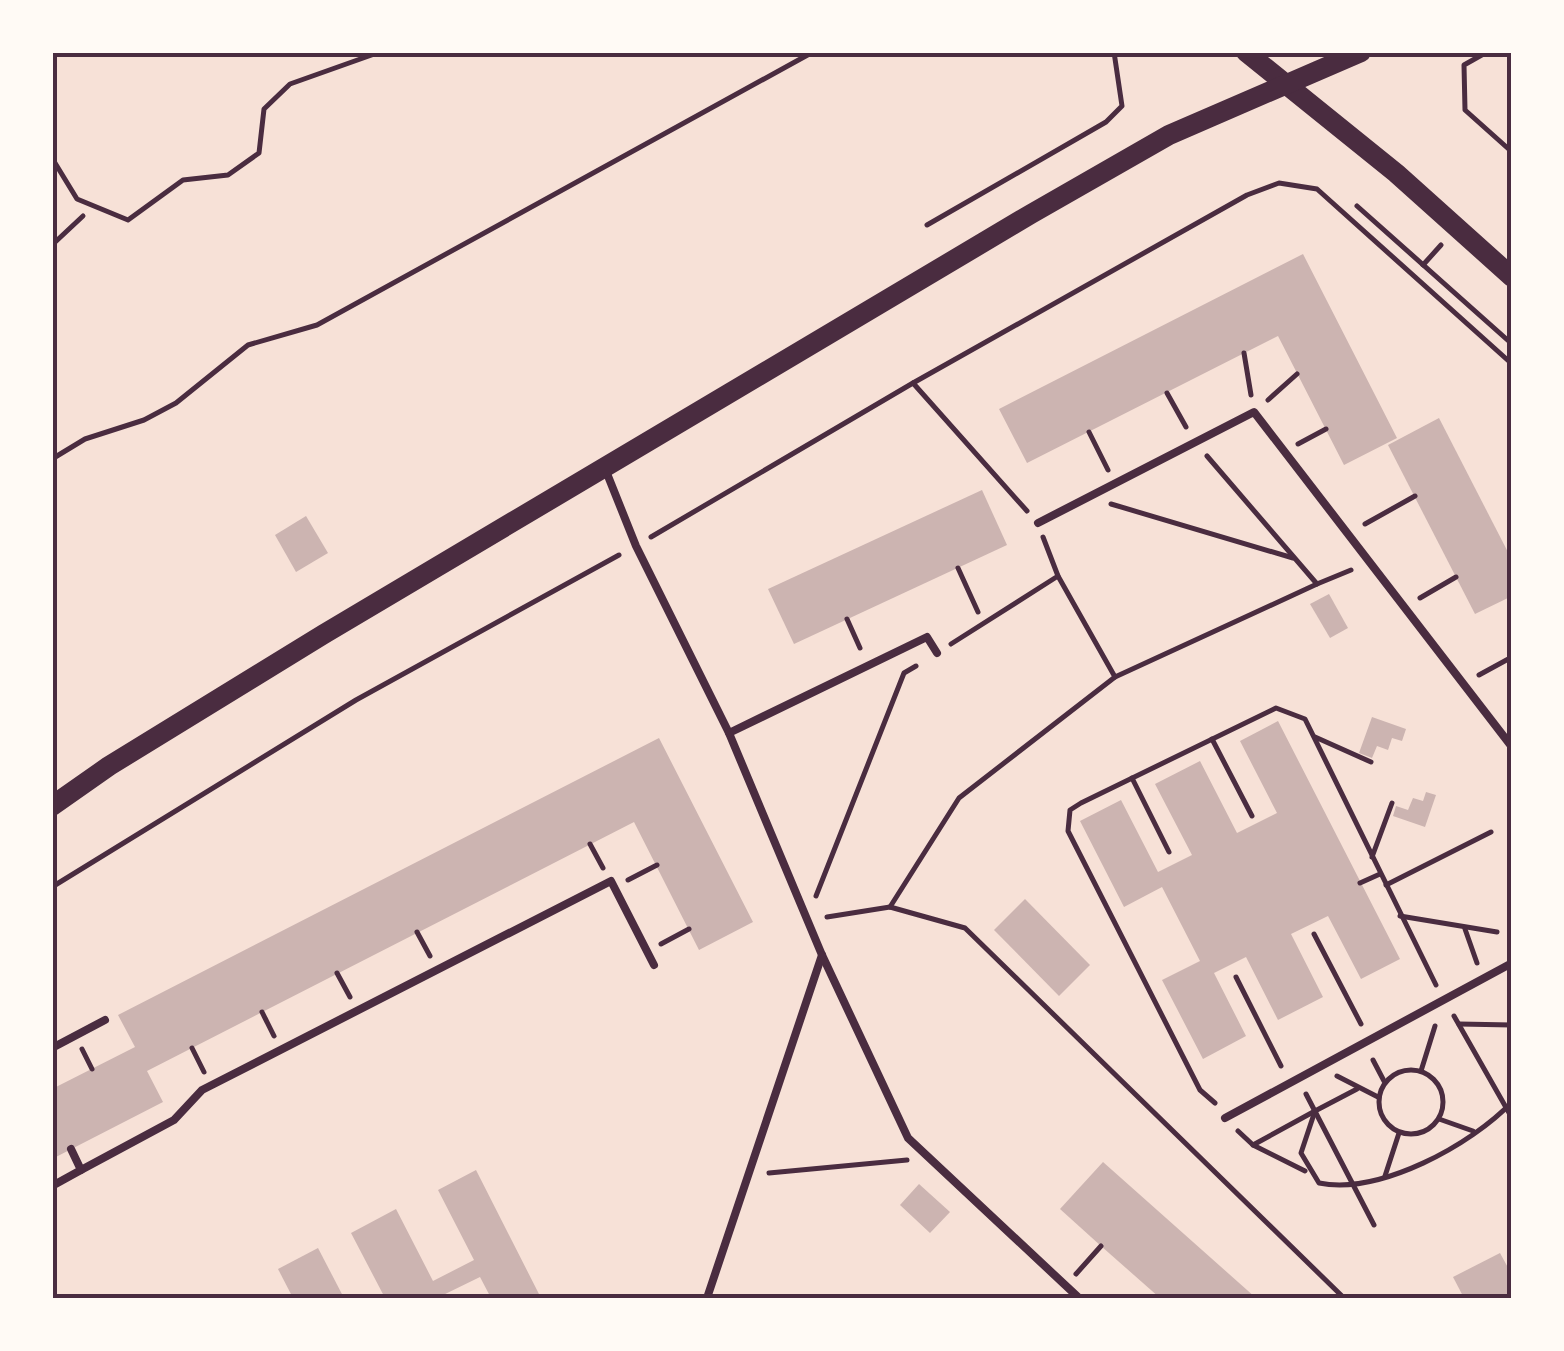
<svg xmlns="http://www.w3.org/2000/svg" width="1564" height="1351" viewBox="0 0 1564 1351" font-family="'Crimson Pro',serif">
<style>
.building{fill:#ccb4b1}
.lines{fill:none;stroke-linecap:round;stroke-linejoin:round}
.path{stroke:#4a2c40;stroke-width:5}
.service{stroke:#4a2c40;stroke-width:8}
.secondary{stroke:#4a2c40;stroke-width:20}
.neatline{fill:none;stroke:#4a2c40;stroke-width:4}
</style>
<rect width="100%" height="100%" fill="#f7e1d7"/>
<g class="building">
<polygon points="1303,254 1397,438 1344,465 1278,336 1027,463 999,409"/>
<polygon points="1439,418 1512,560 1512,596 1475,614 1388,445"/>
<polygon points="982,490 1007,545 794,644 768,589"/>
<polygon points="306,516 328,553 296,572 275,535"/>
<polygon points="1329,594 1348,628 1330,638 1310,604"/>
<polygon points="1372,717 1406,729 1402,741 1392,738 1388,750 1377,746 1372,758 1359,753"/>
<polygon points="1278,721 1400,959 1361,979 1328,916 1291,934 1323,997 1278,1020 1246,957 1214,973 1246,1036 1203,1059 1162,980 1200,961 1162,887 1124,907 1080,821 1121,800 1158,872 1192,855 1155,784 1200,761 1237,833 1277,813 1240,741"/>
<polygon points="659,738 753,922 699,950 634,822 147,1071 163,1102 52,1159 52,1089 135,1047 118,1015"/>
<polygon points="1426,792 1436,795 1425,827 1393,816 1396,806 1408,810 1413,798 1423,801"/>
<polygon points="1025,899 1090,965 1059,996 994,930"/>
<polygon points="1103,1162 1256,1298 1160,1298 1101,1246 1060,1209"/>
<polygon points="476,1170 541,1298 491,1298 480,1277 437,1298 385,1298 351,1233 396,1209 433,1281 474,1260 438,1190"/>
<polygon points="919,1184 950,1212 930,1233 900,1205"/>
<polygon points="318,1248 344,1298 293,1298 278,1269"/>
<polygon points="1500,1253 1512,1275 1512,1298 1464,1298 1453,1277"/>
</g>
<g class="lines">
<g class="path">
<polyline points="1487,52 1464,65 1465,110 1512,152"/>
<polyline points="52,158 77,199 128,220 183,180 228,175 259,153 264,109 290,84 380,52"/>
<polyline points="1357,206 1512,344"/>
<polyline points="927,225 1106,122 1122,106 1114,52"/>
<polyline points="52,245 83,216"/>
<polyline points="1423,265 1441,245"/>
<polyline points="1244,353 1251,395"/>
<polyline points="913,383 1027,511"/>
<polyline points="1167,393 1186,427"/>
<polyline points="1268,400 1297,374"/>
<polyline points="1089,432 1108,470"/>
<polyline points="1298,444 1326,429"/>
<polyline points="52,459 85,439 144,420 176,403 248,345 317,325 813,52"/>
<polyline points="1111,504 1293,558"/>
<polyline points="1365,524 1415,496"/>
<polyline points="651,537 913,383 1247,195 1279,183 1317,189 1512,364"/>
<polyline points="1043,537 1058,576 1115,677 1317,584 1207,456"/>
<polyline points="958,568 978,612"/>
<polyline points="1317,584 1351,570"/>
<polyline points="1420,598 1456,577"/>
<polyline points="847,619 860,648"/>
<polyline points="951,644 1058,576"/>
<polyline points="1479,675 1512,657"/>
<polyline points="1315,737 1371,762"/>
<polyline points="1212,739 1252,816"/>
<polyline points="1132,778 1169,852"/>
<polyline points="590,844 603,868"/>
<polyline points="1372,857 1392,803"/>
<polyline points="628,880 657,865"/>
<polyline points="1360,883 1380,874"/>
<polyline points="1386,885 1491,832"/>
<polyline points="52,887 356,700 619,555"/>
<polyline points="816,896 904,673 916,666"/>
<polyline points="890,907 959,798 1115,677"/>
<polyline points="1400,916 1497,932"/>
<polyline points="827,917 890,907 965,928 1344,1298"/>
<polyline points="1465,929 1477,963"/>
<polyline points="417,932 430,956"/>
<polyline points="1314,934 1361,1024"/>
<polyline points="661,944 689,929"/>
<polyline points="337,973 350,997"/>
<polyline points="1236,977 1281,1066"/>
<polyline points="262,1012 274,1036"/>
<polyline points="1454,1016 1512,1118"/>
<polyline points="1459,1024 1512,1025"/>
<polyline points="192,1048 204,1072"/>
<polyline points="82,1049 92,1069"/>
<polyline points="1373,1060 1384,1081"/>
<circle cx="1411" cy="1102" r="32"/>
<polyline points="1421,1071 1435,1026"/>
<polyline points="1337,1076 1378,1097"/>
<path d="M1357 1089 1315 1111 1301 1153 1319 1183C1380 1195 1471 1145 1512 1102"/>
<polyline points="1306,1094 1374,1225"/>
<polyline points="1215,1103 1200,1090 1068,831 1070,810 1081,803 1276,708 1305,719 1436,985"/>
<polyline points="1439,1119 1473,1131"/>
<polyline points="1238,1131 1253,1145 1305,1171"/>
<polyline points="1253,1145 1315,1111"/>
<polyline points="769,1173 907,1160"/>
<polyline points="1385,1176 1399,1133"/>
<polyline points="1076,1274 1101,1246"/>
</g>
<g class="service">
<polyline points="606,471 636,546 729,733 822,955 908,1138 1079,1298"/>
<polyline points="1038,523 1254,412 1512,747"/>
<polyline points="729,733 927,637 937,653"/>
<polyline points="52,1048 105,1020"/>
<polyline points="1225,1118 1512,963"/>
<polyline points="81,1170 174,1120 202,1090 611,881 654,965"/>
<polyline points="52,1186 81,1170 71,1149"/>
<polyline points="707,1298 822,955"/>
</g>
<g class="secondary">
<polyline points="1246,52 1396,173 1512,277"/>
<polyline points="52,806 109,766 324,634 1031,214 1169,135 1361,52"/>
</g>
</g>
<rect width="1564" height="1351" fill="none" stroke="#fffaf5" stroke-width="110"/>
<rect x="55" y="55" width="1454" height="1241" class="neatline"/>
</svg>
